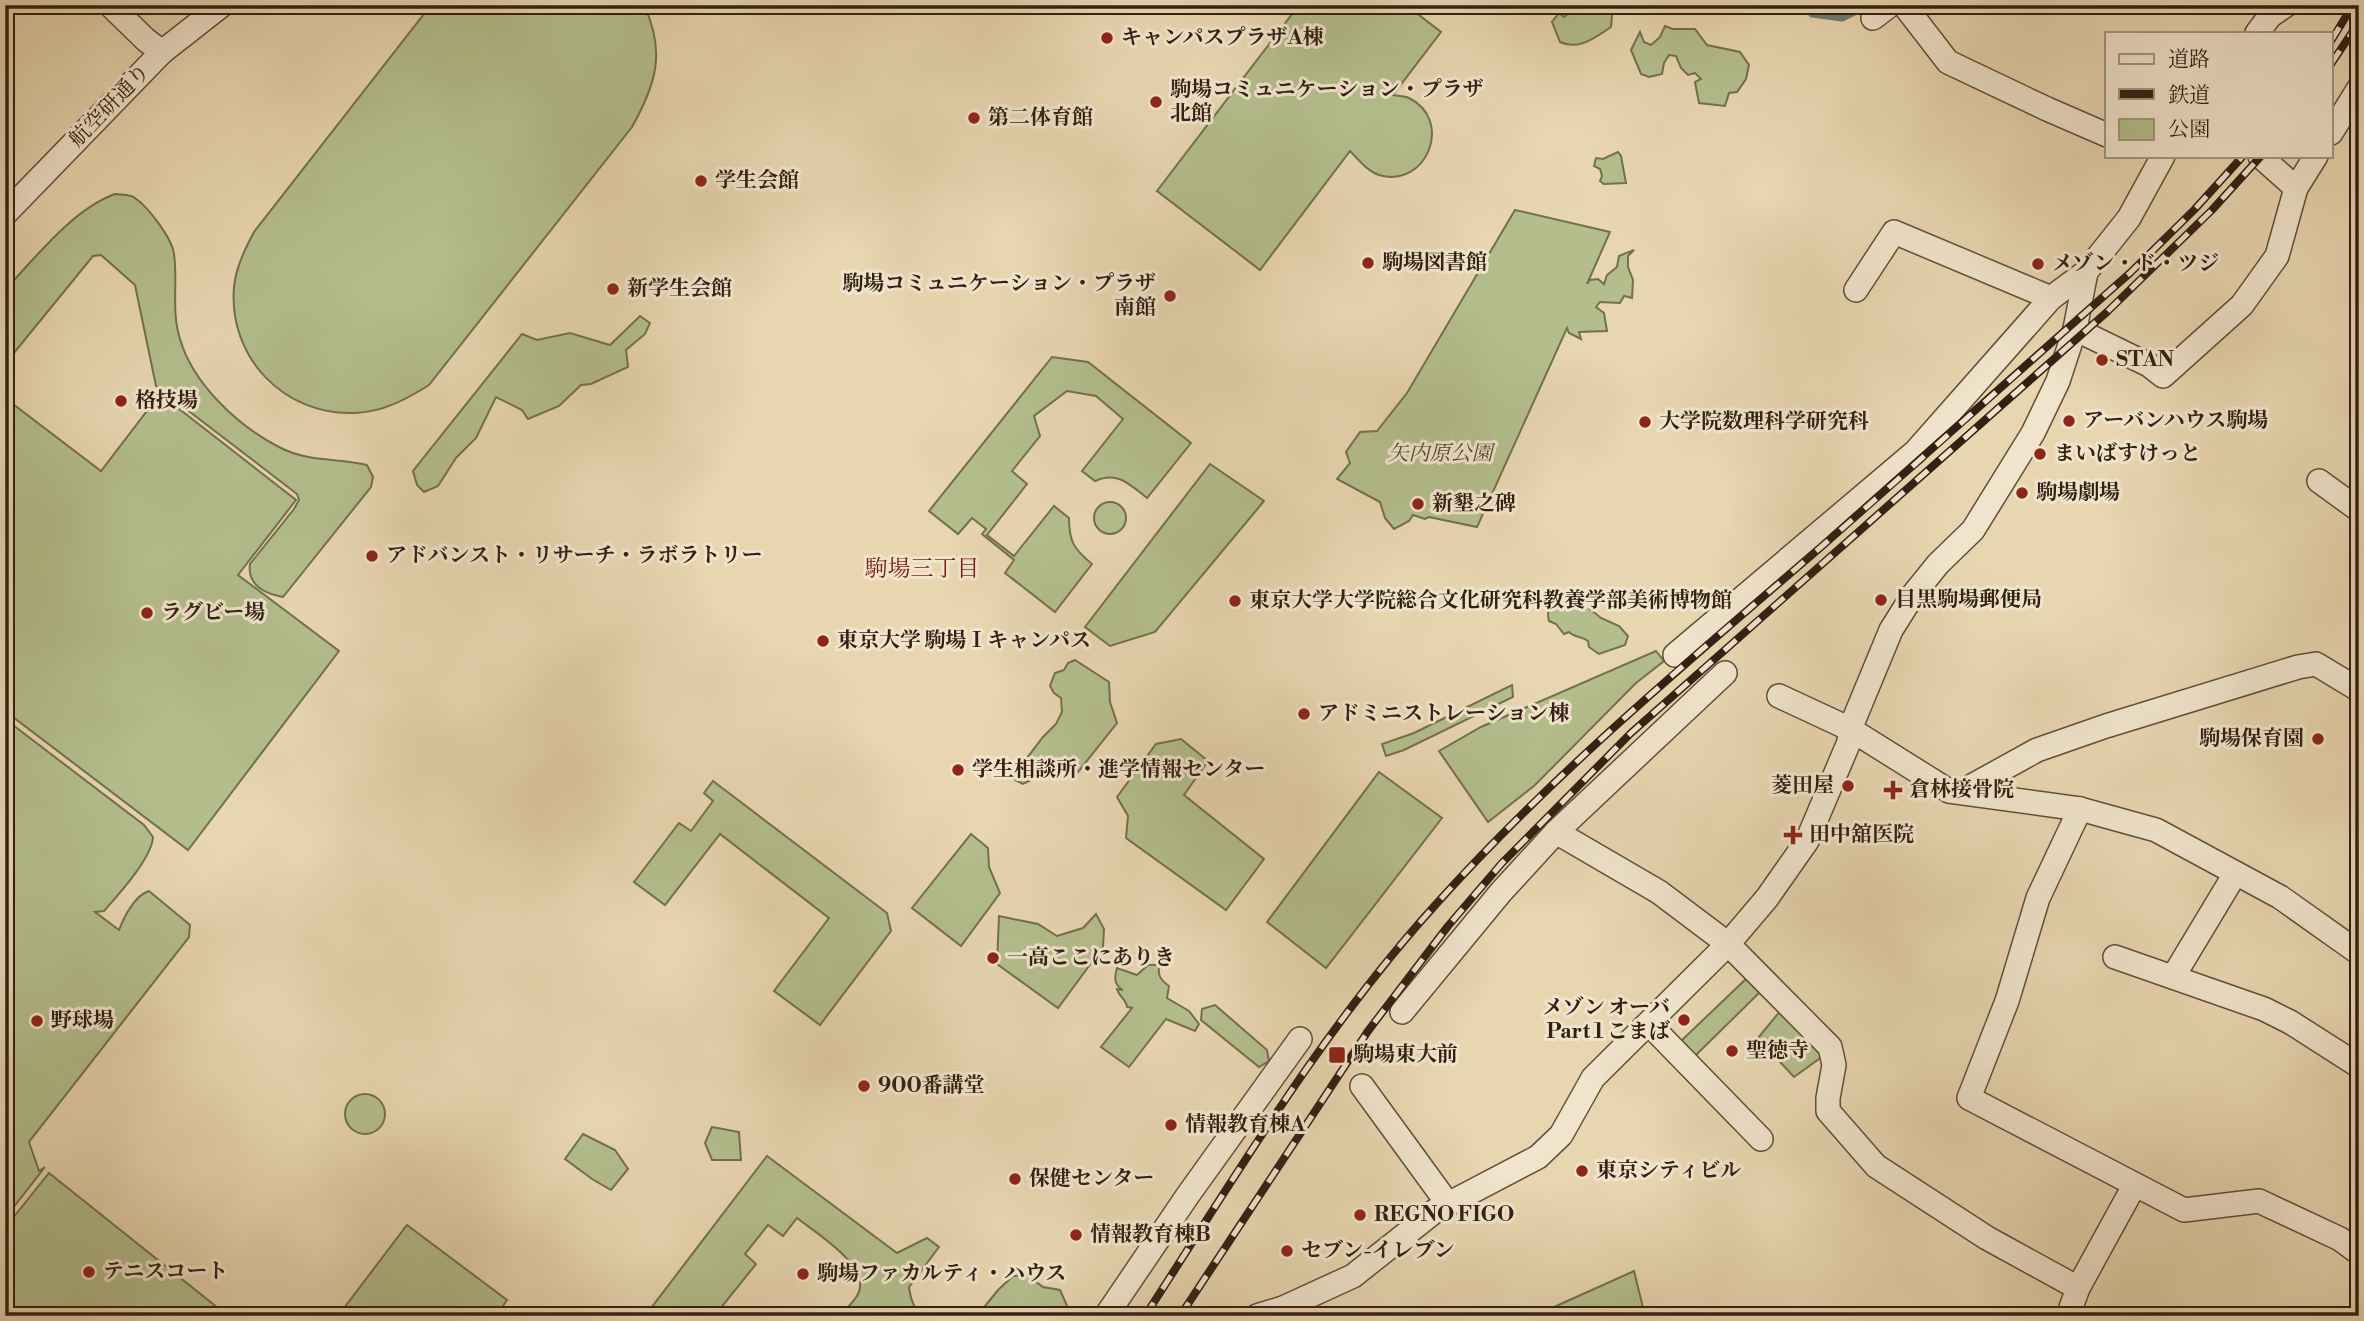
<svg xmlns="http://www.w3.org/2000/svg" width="2364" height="1321" viewBox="0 0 2364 1321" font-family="'Libre Bodoni','Noto Serif JP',serif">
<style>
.green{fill:#b4be8d;stroke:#736f50;stroke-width:2}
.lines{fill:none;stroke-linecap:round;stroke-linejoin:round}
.stream{stroke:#727a75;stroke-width:7}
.minor-casing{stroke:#604e3a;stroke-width:26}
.minor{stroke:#f0e4cc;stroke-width:23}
.rail-casing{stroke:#322013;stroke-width:8}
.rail{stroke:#f0e4cc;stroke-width:5;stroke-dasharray:16;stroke-linecap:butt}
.poi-dot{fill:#8f2418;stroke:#f0e4cc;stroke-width:2.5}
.labels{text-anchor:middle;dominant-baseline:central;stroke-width:6;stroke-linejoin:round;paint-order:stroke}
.poi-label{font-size:21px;font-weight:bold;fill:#322013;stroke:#f0e4cc;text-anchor:start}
.street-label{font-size:21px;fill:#322013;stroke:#f0e4cc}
.park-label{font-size:21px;font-style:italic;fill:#524832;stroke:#f0e4cc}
.neighbourhood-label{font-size:23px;fill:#7a1f14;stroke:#f0e4cc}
</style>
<rect width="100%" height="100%" fill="#e8d6b1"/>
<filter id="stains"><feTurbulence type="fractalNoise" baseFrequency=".00286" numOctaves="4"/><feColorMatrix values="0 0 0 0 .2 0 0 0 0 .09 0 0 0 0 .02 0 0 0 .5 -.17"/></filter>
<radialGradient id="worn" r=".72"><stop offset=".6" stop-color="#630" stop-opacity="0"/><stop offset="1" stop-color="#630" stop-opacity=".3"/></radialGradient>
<g class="green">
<path d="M431 5H644C666 52 656 84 632 127L429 385C407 399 383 412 355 413 284 416 228 357 234 287 236 267 245 249 254 232Z"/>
<path d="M1299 5H1406L1441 32 1393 95C1397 96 1404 96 1409 98 1454 120 1427 189 1379 175 1367 171 1358 159 1350 151L1260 270 1157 191Z"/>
<path d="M1581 5H1616L1612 16 1611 27C1596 37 1579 51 1560 42L1552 22 1559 13 1564 17Z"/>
<polygon points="1665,26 1673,29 1695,29 1707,45 1740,52 1749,65 1746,79 1737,92 1729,93 1725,106 1699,103 1695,82 1701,79 1695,73 1688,75 1681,68 1676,56 1669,55 1664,63 1662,74 1649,77 1641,74 1631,50 1640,32 1644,42 1651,45 1660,37"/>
<polygon points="1618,152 1621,156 1626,183 1604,184 1600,181 1602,176 1600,169 1594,166 1596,158 1603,159"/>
<path d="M115 194C121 195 130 194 135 198 148 207 172 238 174 254 178 282 171 311 180 339 193 384 238 426 279 447 307 462 337 458 367 465L373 477 371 487 283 597C265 594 247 585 250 564L294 509 299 500 297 494 156 386 135 285 101 255 93 256 5 364V290C35 258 73 209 115 194Z"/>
<polygon points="1515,210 1610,232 1587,284 1590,280 1598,279 1604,284 1607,275 1617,267 1619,256 1634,250 1628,256 1628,267 1633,280 1632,298 1624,296 1620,303 1600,302 1596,307 1604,313 1607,331 1579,332 1581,339 1569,333 1567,328 1477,527 1429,517 1425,519 1413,515 1409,521 1394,529 1385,518 1380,502 1337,479 1350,463 1346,452 1360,432 1377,431 1407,393"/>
<polygon points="640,316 650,323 645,334 626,350 628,367 591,384 581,385 559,406 528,419 522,410 496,397 476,438 456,458 438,486 424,492 417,485 413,471 522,334 537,340 570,333 610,345"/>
<path d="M1052 357 1088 362 1191 443 1147 498C1129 484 1118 471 1095 481L1082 471 1123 419 1096 396 1067 391 1034 416 1040 436 1012 471 1027 484 987 535 1014 556 1054 506 1069 518C1069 542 1074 549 1092 564L1055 612 1005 573 1014 560 982 534 986 529 972 518 958 534 929 511Z"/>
<polygon points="160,394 296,500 238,575 339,651 188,850 5,711 5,398 101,471"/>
<polygon points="1210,464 1264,501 1155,632 1110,646 1085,627"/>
<circle cx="1110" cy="518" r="16"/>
<path d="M1561 594 1584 604 1601 618 1619 626 1628 636 1625 645 1599 654 1589 647 1588 641C1582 636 1575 638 1569 632L1564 634 1556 624 1549 621C1546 609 1550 599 1561 594Z"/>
<polygon points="1656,651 1664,661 1636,683 1534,786 1488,822 1439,751 1481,727"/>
<polygon points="1075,660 1109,682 1110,702 1117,723 1078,772 1033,779 1023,784 1015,780 1014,775 1043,737 1056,724 1062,712 1061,698 1054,693 1050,686 1055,673 1064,670 1068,663"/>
<polygon points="1512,685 1513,697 1404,750 1386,756 1382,744 1414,733"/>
<path d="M5 719 144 825 153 837C152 858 118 895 104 911L95 912 119 930C124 917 135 895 149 891L190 925 189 937 29 1142 39 1171 45 1167 5 1218Z"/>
<polygon points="1181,739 1208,761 1184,795 1264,859 1226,910 1126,838 1128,816 1117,797 1156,744"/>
<polygon points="1379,772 1442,818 1326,968 1267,922"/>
<polygon points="713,781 887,913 891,931 820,1025 774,991 829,918 720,834 665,905 634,882 679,823 691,831 713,801 704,793"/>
<polygon points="971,834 988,848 989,867 1000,893 961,946 912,908"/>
<polygon points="1096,914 1104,929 1103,947 1058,1008 997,964 999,916 1038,924 1057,936 1083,928"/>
<path d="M1148 965H1160C1156 975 1162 981 1169 986L1167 998 1189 1011 1199 1024 1195 1031 1166 1019 1129 1067 1101 1047 1132 1008 1127 1007C1126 999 1119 997 1117 989L1123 990C1114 985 1114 978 1117 968L1137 975Z"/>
<polygon points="1747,978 1760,992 1695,1056 1681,1041"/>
<polygon points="1215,1005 1267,1050 1269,1061 1259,1067 1201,1020 1202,1009"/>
<polygon points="1781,1010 1823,1056 1794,1077 1758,1038"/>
<circle cx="365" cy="1114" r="20"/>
<polygon points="712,1127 739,1132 741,1160 712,1160 705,1143"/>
<polygon points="583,1134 615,1150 628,1169 611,1190 592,1179 565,1159"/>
<path d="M767 1156 897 1253 927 1238 939 1247 909 1287C911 1301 913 1308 925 1316H840C846 1309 854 1302 858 1294 872 1267 816 1233 797 1218L783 1236 768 1225 745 1254 756 1264 716 1314 717 1316H645Z"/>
<polygon points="49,1173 228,1316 5,1316 5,1228"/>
<polygon points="407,1225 507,1300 496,1316 338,1316"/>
<polygon points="1634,1271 1645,1316 1534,1316"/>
<polygon points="1027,1275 1043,1287 1060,1290 1068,1308 1087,1311 1087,1316 977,1316 998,1290 1013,1276"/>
</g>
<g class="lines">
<polyline class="stream" points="1805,5 1812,14 1842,18 1868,5"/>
<g class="minor-casing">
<g id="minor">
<polyline points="110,5 146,40 162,52"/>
<polyline points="1904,5 1948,62 2047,109 2107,135"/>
<polyline points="1873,18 1890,5"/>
<polyline points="2257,33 2270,16 2286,5"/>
<polyline points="2331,133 2359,88"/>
<polyline points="2260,156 2296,188"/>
<polyline points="5,214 162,52 222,5"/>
<polyline points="1856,290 1894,232 2051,298"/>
<polyline points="2075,329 2149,365 2163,376 2242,305 2277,256 2296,188 2316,156"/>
<polyline points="2319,481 2359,510"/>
<polyline points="1675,655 1915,452 2051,298 2086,272 2129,218 2163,156"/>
<polyline points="1779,696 1850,729 1949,791 2080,809 2156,830 2280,897 2359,953"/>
<polyline points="1961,792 2037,750 2106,726 2298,667 2316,664 2359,690"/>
<polyline points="2080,809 2038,898 2007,1001 1969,1098 2184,1210 2259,1201 2340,1239 2359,1253"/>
<polyline points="1556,832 1659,892 1728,944 1830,1047 1834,1065 1828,1098 1828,1111 1876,1166 1987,1238 2078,1288"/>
<polyline points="2115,957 2264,1009 2290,1022 2359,1066"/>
<polyline points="2173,977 2235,874"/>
<polyline points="1402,1012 1501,892 1556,832 1725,673"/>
<polyline points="1649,1024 1761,1139"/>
<polyline points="1362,1086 1448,1204"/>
<polyline points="1106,1316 1188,1195 1300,1039"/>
<polyline points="1257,1316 1283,1308 1353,1276 1435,1211 1538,1157 1561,1135 1593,1078 1728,944 1767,898 1807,841 1849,742 1850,729 1891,630 1913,595 1938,564 1973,530 2033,433 2058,381 2075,329 2086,272"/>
<polyline points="2068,1316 2078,1288 2134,1186"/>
</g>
</g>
<use href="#minor" class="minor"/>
<g class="rail-casing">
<g id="rail">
<polyline points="2331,41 2353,5"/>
<polyline points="2331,64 2359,22"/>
<path d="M1145 1316C1237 1174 1324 1027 1438 902 1555 772 1689 661 1821 547 1925 456 2027 364 2130 273L2194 210 2243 156"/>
<polyline points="1180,1316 1368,1031 1448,926 1502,863 1631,733 2107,312 2212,210 2261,156"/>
</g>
</g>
<use href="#rail" class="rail"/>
</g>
<g class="poi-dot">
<circle cx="1107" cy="38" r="7"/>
<circle cx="1156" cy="102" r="7"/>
<circle cx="974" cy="118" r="7"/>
<circle cx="701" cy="181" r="7"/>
<circle cx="1368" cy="263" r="7"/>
<circle cx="2038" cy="264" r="7"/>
<circle cx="613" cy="289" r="7"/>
<circle cx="1170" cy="296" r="7"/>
<circle cx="2102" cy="360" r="7"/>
<circle cx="121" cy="401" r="7"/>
<circle cx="2069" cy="421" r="7"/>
<circle cx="1645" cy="422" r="7"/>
<circle cx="2040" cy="454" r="7"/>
<circle cx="2022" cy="493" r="7"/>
<circle cx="1418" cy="504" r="7"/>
<circle cx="372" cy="556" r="7"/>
<circle cx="1881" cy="600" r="7"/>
<circle cx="1235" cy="601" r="7"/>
<circle cx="147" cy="613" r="7"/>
<circle cx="823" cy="641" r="7"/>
<circle cx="1304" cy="714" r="7"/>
<circle cx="2318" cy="739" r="7"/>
<circle cx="958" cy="770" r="7"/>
<circle cx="1848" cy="786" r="7"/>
<path d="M1889.5 779.5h7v7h7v7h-7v7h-7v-7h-7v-7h7z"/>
<path d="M1789.5 824.5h7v7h7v7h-7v7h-7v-7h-7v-7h7z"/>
<circle cx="993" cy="958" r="7"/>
<circle cx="1684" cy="1020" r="7"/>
<circle cx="37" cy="1021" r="7"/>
<circle cx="1732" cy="1051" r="7"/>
<rect x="1328" y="1046" width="18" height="18" rx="3.5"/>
<circle cx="864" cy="1086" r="7"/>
<circle cx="1171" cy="1125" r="7"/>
<circle cx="1582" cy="1171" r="7"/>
<circle cx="1015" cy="1179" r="7"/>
<circle cx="1360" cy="1215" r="7"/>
<circle cx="1076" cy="1235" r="7"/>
<circle cx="1287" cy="1251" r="7"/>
<circle cx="89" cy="1272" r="7"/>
<circle cx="803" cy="1274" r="7"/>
</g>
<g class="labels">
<g class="poi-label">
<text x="1121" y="38">キャンパスプラザA棟</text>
<text x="1170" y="90">駒場コミュニケーション・プラザ<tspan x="1170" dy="24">北館</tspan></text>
<text x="988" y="118">第二体育館</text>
<text x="715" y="181">学生会館</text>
<text x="1382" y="263">駒場図書館</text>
<text x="2052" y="264">メゾン・ド・ツジ</text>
<text x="1156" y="284" text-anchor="end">駒場コミュニケーション・プラザ<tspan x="1156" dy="24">南館</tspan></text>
<text x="627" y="289">新学生会館</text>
<text x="2116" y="360">STAN</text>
<text x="135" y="401">格技場</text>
<text x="2083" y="421">アーバンハウス駒場</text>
<text x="1659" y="422">大学院数理科学研究科</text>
<text x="2054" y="454">まいばすけっと</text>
<text x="2036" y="493">駒場劇場</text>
<text x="1432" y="504">新墾之碑</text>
<text x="386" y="556">アドバンスト・リサーチ・ラボラトリー</text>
<text x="1895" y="600">目黒駒場郵便局</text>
<text x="1249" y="601">東京大学大学院総合文化研究科教養学部美術博物館</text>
<text x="161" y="613">ラグビー場</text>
<text x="837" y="641">東京大学 駒場Ⅰキャンパス</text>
<text x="1318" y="714">アドミニストレーション棟</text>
<text x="2304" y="739" text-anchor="end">駒場保育園</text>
<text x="972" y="770">学生相談所・進学情報センター</text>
<text x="1834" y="786" text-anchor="end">菱田屋</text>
<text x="1909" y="790">倉林接骨院</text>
<text x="1809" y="835">田中舘医院</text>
<text x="1007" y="958">一高ここにありき</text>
<text x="1670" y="1008" text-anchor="end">メゾン オーバ<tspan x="1670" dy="24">Part 1 こまば</tspan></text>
<text x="51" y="1021">野球場</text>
<text x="1746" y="1051">聖徳寺</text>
<text x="1353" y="1055">駒場東大前</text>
<text x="878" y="1086">900番講堂</text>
<text x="1185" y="1125">情報教育棟A</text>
<text x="1596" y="1171">東京シティビル</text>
<text x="1029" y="1179">保健センター</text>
<text x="1374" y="1215">REGNO FIGO</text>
<text x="1090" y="1235">情報教育棟B</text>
<text x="1301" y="1251">セブン-イレブン</text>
<text x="103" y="1272">テニスコート</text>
<text x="817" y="1274">駒場ファカルティ・ハウス</text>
</g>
<g class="street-label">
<text transform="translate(110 106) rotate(-46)">航空研通り</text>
</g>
<g class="park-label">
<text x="1440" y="454">矢内原公園</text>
</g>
<g class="neighbourhood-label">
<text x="922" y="569">駒場三丁目</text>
</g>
</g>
<rect width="2364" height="1321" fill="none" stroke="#e8d6b1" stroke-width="28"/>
<rect x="7" y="7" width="2350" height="1307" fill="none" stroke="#322013" stroke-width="3.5"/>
<rect x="14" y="14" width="2336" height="1293" fill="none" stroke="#322013" stroke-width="2"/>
<rect x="2105" y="32" width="228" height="126" fill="#f0e4cc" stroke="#a49682" stroke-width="2"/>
<rect x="2119" y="54" width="35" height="10" fill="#f0e4cc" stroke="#a49682" stroke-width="2"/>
<text x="2168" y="66" font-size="21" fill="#322013">道路</text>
<rect x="2119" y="89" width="35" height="10" fill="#322013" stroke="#a49682" stroke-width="2"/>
<text x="2168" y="102" font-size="21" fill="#322013">鉄道</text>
<rect x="2119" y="119" width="35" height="21" fill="#b4be8d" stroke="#a49682" stroke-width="2"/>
<text x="2168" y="136" font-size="21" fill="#322013">公園</text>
<rect width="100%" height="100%" filter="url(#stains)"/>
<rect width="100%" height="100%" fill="url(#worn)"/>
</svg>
